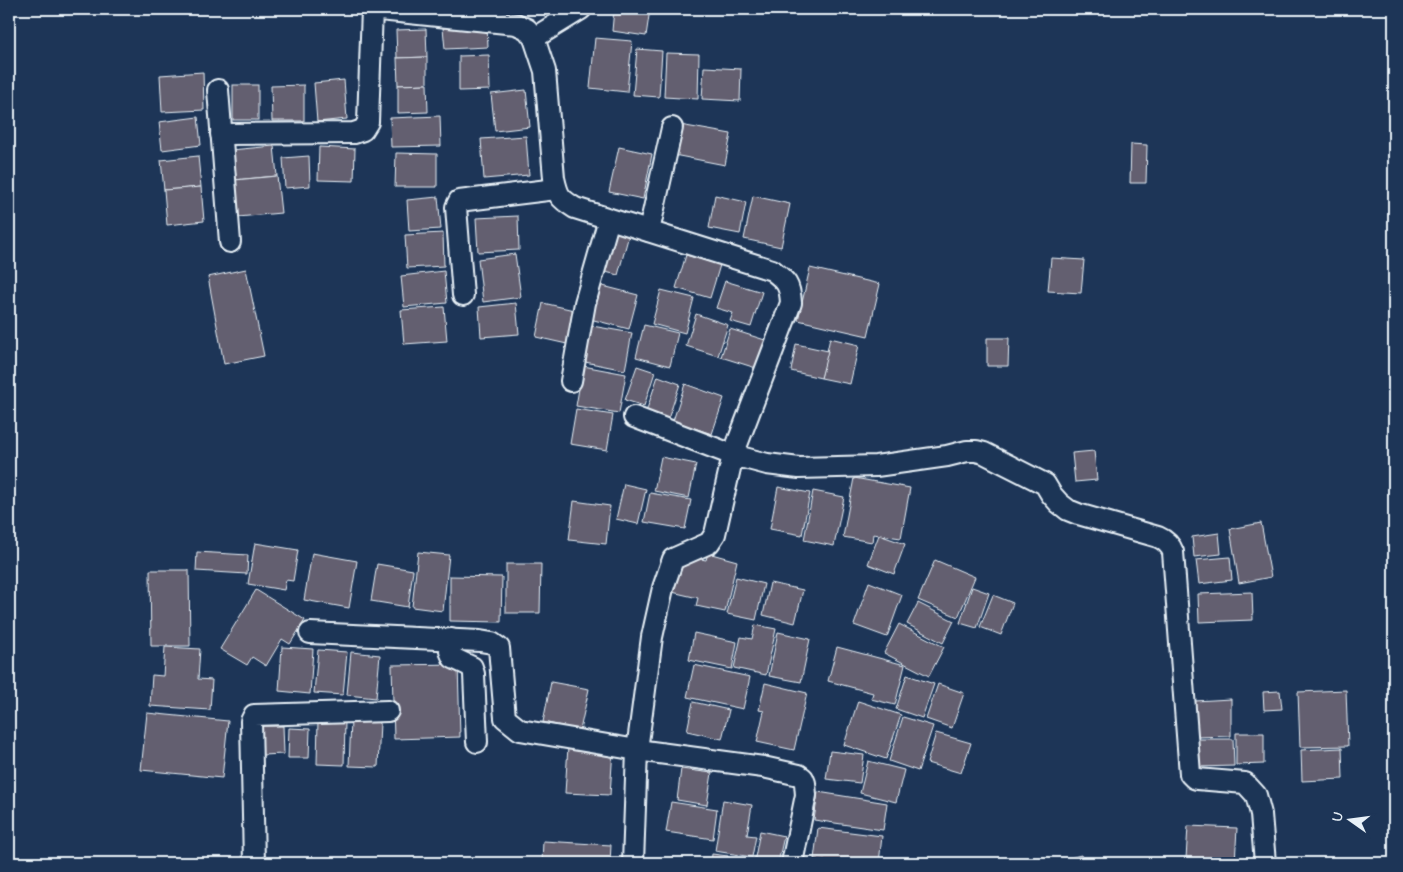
<svg xmlns="http://www.w3.org/2000/svg" width="1403" height="872" viewBox="0 0 1403 872" font-family="'Comic Neue',sans-serif">
<style>
.building{fill:#635f70;stroke:#e8f1f8}
.lines{fill:none;stroke-linecap:round;stroke-linejoin:round}
.street-casing{stroke:#e8f1f8;stroke-width:24}
.street{stroke:#1d3557;stroke-width:20}
</style>
<rect width="100%" height="100%" fill="#1d3557"/>
<filter id="ink" filterUnits="userSpaceOnUse"><feTurbulence type="fractalNoise" baseFrequency=".02" numOctaves="2"/><feDisplacementMap in="SourceGraphic" scale="10" xChannelSelector="R" yChannelSelector="G"/><feConvolveMatrix kernelMatrix="1 2 1 2 8 2 1 2 1" color-interpolation-filters="sRGB"/></filter>
<g filter="url(#ink)">
<g class="building">
<polygon points="614,9 650,9 646,36 612,31"/>
<polygon points="487,25 488,47 445,49 443,28"/>
<polygon points="426,29 427,57 397,58 396,30"/>
<polygon points="595,38 632,41 627,92 590,88"/>
<polygon points="637,49 662,51 659,97 633,95"/>
<polygon points="666,53 699,54 698,99 664,97"/>
<polygon points="489,55 490,90 459,91 459,56"/>
<polygon points="427,57 427,84 398,85 397,58"/>
<polygon points="704,67 741,69 740,101 702,99"/>
<polygon points="203,72 204,110 162,112 160,75"/>
<polygon points="344,80 347,119 317,122 314,83"/>
<polygon points="427,84 428,112 398,113 398,85"/>
<rect x="233" y="85" width="25" height="35"/>
<polygon points="304,85 304,121 272,121 271,86"/>
<polygon points="526,90 530,127 495,131 491,94"/>
<polygon points="440,116 441,146 391,147 390,118"/>
<polygon points="198,117 201,145 162,150 159,122"/>
<polygon points="680,125 731,134 725,165 674,155"/>
<polygon points="526,136 529,175 484,179 481,139"/>
<polygon points="1131,144 1147,145 1146,183 1130,183"/>
<polygon points="274,146 277,176 234,180 231,150"/>
<polygon points="319,147 355,149 354,181 318,180"/>
<polygon points="619,147 652,154 643,199 609,192"/>
<polygon points="396,153 437,154 437,187 395,187"/>
<polygon points="198,156 201,187 164,190 161,160"/>
<polygon points="309,156 310,186 285,188 283,158"/>
<polygon points="277,176 281,213 238,217 234,180"/>
<polygon points="201,187 204,221 167,225 164,190"/>
<polygon points="715,195 746,202 740,234 709,228"/>
<polygon points="753,196 790,204 781,247 744,239"/>
<polygon points="438,197 441,229 409,231 407,200"/>
<polygon points="518,216 519,250 478,252 476,218"/>
<polygon points="608,226 630,231 618,275 597,270"/>
<polygon points="443,233 444,266 407,268 405,235"/>
<polygon points="515,254 521,297 483,302 478,259"/>
<polygon points="686,255 720,265 710,298 676,288"/>
<polygon points="1051,258 1084,260 1081,293 1048,291"/>
<polygon points="810,268 880,284 868,336 798,320"/>
<polygon points="246,269 264,356 224,364 208,277"/>
<polygon points="444,271 447,303 404,307 401,276"/>
<polygon points="725,281 762,292 751,327 730,321 733,313 716,308"/>
<polygon points="595,284 638,295 629,329 586,318"/>
<polygon points="661,290 694,298 685,333 652,324"/>
<polygon points="516,303 519,334 481,337 479,307"/>
<polygon points="543,303 574,310 567,344 536,337"/>
<polygon points="444,307 447,341 404,344 401,310"/>
<polygon points="696,314 728,325 718,356 686,346"/>
<polygon points="644,325 678,333 670,366 636,357"/>
<polygon points="592,326 632,333 625,370 585,362"/>
<polygon points="730,329 765,340 756,368 721,357"/>
<polygon points="830,338 859,345 850,384 821,378"/>
<polygon points="987,338 1009,338 1008,366 987,366"/>
<polygon points="796,344 828,351 821,378 791,371"/>
<polygon points="583,366 626,374 619,413 576,406"/>
<polygon points="637,366 655,372 644,406 625,400"/>
<polygon points="658,376 680,384 668,419 646,412"/>
<polygon points="685,384 724,398 712,434 673,421"/>
<polygon points="576,409 613,415 607,450 570,444"/>
<polygon points="1094,451 1097,480 1075,482 1072,453"/>
<polygon points="661,457 696,464 689,498 654,491"/>
<polygon points="854,478 910,488 901,538 873,534 872,542 843,537"/>
<polygon points="624,484 646,489 638,524 616,519"/>
<polygon points="778,487 810,493 802,535 770,529"/>
<polygon points="813,491 844,497 834,546 804,540"/>
<polygon points="650,493 691,500 685,529 644,522"/>
<polygon points="574,501 610,506 606,544 569,540"/>
<polygon points="1261,523 1271,577 1239,583 1230,529"/>
<polygon points="1219,533 1221,554 1194,557 1192,537"/>
<polygon points="879,535 905,544 894,574 868,564"/>
<polygon points="255,543 298,550 293,581 286,580 284,590 248,584"/>
<polygon points="197,552 248,555 247,574 196,571"/>
<polygon points="418,552 449,555 443,611 412,607"/>
<polygon points="312,553 357,561 349,608 304,600"/>
<polygon points="708,553 737,561 725,612 696,606 698,598 672,592 681,555 706,560"/>
<polygon points="1230,557 1232,580 1199,584 1196,560"/>
<polygon points="935,560 975,577 958,617 918,600"/>
<polygon points="377,564 413,570 408,607 371,601"/>
<polygon points="506,564 541,564 540,613 506,613"/>
<polygon points="150,570 189,570 190,646 151,646"/>
<polygon points="450,576 502,577 501,622 450,621"/>
<polygon points="736,577 764,584 756,620 727,614"/>
<polygon points="869,582 902,595 887,637 854,625"/>
<polygon points="770,583 803,590 795,623 763,615"/>
<polygon points="972,587 989,593 977,628 960,623"/>
<polygon points="256,590 305,620 290,644 282,639 266,666 252,657 247,665 220,649"/>
<polygon points="1252,592 1253,620 1199,622 1198,594"/>
<polygon points="993,595 1013,603 1001,635 980,627"/>
<polygon points="918,603 954,621 943,643 907,624"/>
<polygon points="899,624 944,647 929,676 884,653"/>
<polygon points="755,625 776,629 766,675 734,668 741,637 752,639"/>
<polygon points="778,632 810,639 801,682 769,676"/>
<polygon points="694,633 737,642 732,669 689,660"/>
<polygon points="165,647 200,649 198,679 212,680 210,710 150,706 152,675 163,676"/>
<polygon points="282,647 313,649 310,694 279,691"/>
<polygon points="837,647 905,665 895,705 871,699 873,693 828,681"/>
<polygon points="318,650 347,652 343,695 314,693"/>
<polygon points="351,652 380,655 376,698 347,695"/>
<polygon points="458,664 460,737 394,739 392,665"/>
<polygon points="694,665 750,677 743,709 687,697"/>
<polygon points="907,675 934,684 922,718 896,709"/>
<polygon points="551,682 589,689 580,730 543,722"/>
<polygon points="765,683 807,693 794,750 757,742 764,711 759,710"/>
<polygon points="938,684 964,693 952,728 926,719"/>
<polygon points="1346,690 1348,746 1300,747 1298,692"/>
<polygon points="1280,691 1282,709 1264,710 1263,692"/>
<polygon points="1231,699 1231,736 1196,737 1195,701"/>
<polygon points="858,701 901,715 886,759 844,745"/>
<polygon points="693,702 729,710 722,739 687,731"/>
<polygon points="147,713 228,721 222,778 141,770"/>
<polygon points="903,717 933,726 918,771 889,761"/>
<polygon points="318,720 345,721 344,765 317,764"/>
<polygon points="351,721 380,722 378,767 349,766"/>
<polygon points="262,726 283,726 284,754 262,755"/>
<polygon points="289,728 310,729 309,758 288,758"/>
<polygon points="936,733 971,743 961,773 927,763"/>
<polygon points="1236,733 1264,733 1264,764 1236,765"/>
<polygon points="1196,739 1233,739 1234,766 1197,767"/>
<polygon points="568,747 613,749 610,795 565,793"/>
<polygon points="1342,748 1343,779 1302,781 1301,750"/>
<polygon points="830,751 864,755 860,783 826,779"/>
<polygon points="868,761 904,770 896,802 860,793"/>
<polygon points="681,769 712,773 707,805 677,800"/>
<polygon points="818,792 887,803 883,830 814,820"/>
<polygon points="723,800 752,805 747,835 756,836 752,857 715,851"/>
<polygon points="671,802 717,809 713,839 666,832"/>
<polygon points="1188,826 1237,828 1235,863 1200,863 1201,860 1186,859"/>
<polygon points="818,828 882,836 879,863 845,863 814,859"/>
<polygon points="760,831 784,836 778,863 754,863"/>
<polygon points="543,841 611,845 610,863 542,863"/>
<polygon points="712,854 728,856 727,863 711,863"/>
<polygon points="1081,855 1083,863 1051,863"/>
<polygon points="1001,858 1002,863 975,863"/>
</g>
<g class="lines">
<g class="street-casing">
<g id="street">
<path d="M370 9 516 24 527 29 534 38 545 71 554 178C558 196 559 198 575 208L772 270C786 281 790 284 791 303L733 455 634 417"/>
<polyline points="534,38 581,9"/>
<polyline points="218,90 230,242"/>
<polyline points="221,134 354,133 363,130 368,122 372,9"/>
<polyline points="649,231 672,128"/>
<polyline points="463,295 456,207 459,201 556,189"/>
<polyline points="571,381 585,303 609,219"/>
<polyline points="310,633 480,641 492,643 499,648 505,718 520,730 637,750 763,767 799,775 803,778 805,783 806,795 792,863"/>
<polyline points="451,639 450,651 453,658 472,667 474,674 477,742"/>
<polyline points="254,863 251,721 254,715 388,711"/>
<path d="M633 863 637 750 652 637 663 588 673 559 709 543 715 534 733 455 767 464 799 468 876 466 947 456 967 451H976L984 453 1045 484 1051 494 1059 503 1068 510 1078 514 1158 537C1165 540 1170 544 1173 552L1190 774 1194 778 1197 779 1245 783 1256 795 1261 814 1265 863"/>
</g>
</g>
<use href="#street" class="street"/>
</g>
</g>
<rect width="1403" height="872" fill="none" stroke="#1d3557" stroke-width="30"/>
<rect x="15" y="15" width="1373" height="842" fill="none" stroke="#e8f1f8" stroke-width="2" filter="url(#ink)"/>
<g transform="translate(1350 820) rotate(284)" stroke="#1d3557" stroke-width="4" paint-order="stroke">
<path d="M0-4L9 19L0 12L-9 19Z" fill="#e8f1f8"/>
<text y="-8" font-size="14" font-weight="bold" text-anchor="middle" fill="#e8f1f8">U</text>
</g>
</svg>
